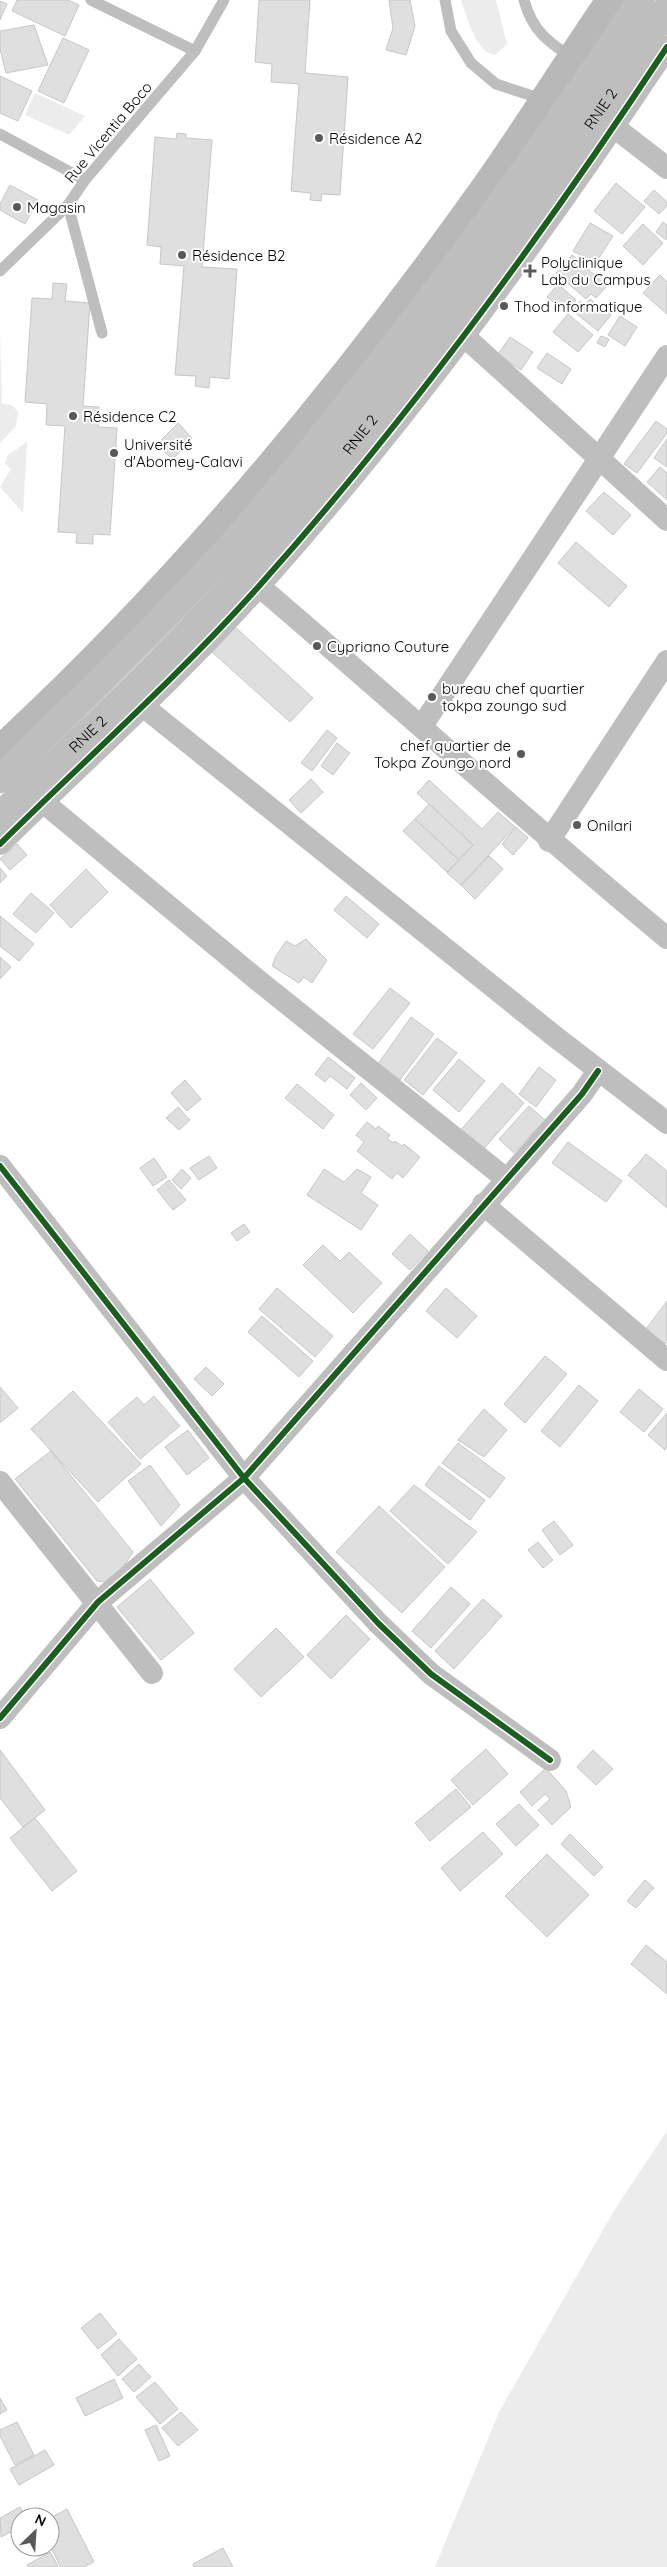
<svg xmlns="http://www.w3.org/2000/svg" width="667" height="2567" viewBox="0 0 667 2567" font-family="Quicksand,sans-serif">
<style>
.green{fill:#ececec}
.building{fill:#dfdfdf;stroke:#c7c7c7}
.lines{fill:none;stroke-linecap:round;stroke-linejoin:round}
.highway-casing{stroke:#dbdbdb;stroke-width:29}
.lane{stroke:#bebebe;stroke-width:11}
.street{stroke:#bebebe;stroke-width:22}
.secondary{stroke:#b8b8b8;stroke-width:28}
.highway{stroke:#bebebe;stroke-width:28}
.cycleway-casing{stroke:#fff;stroke-width:9}
.cycleway{stroke:#1b5e20;stroke-width:6}
.poi-dot{fill:#595959;stroke:#fff;stroke-width:2}
.labels{text-anchor:middle;dominant-baseline:central;stroke-width:4;stroke-linejoin:round;paint-order:stroke}
.street-label{font-size:15px;fill:#000;stroke:#fff}
.poi-label{font-size:15px;fill:#000;stroke:#fff;text-anchor:start}
</style>
<rect width="100%" height="100%" fill="#fff"/>
<g class="green">
<path d="M461 0H496L507 44 495 55C474 51 468 18 461 0Z"/>
<polygon points="35,93 85,116 69,135 25,115"/>
<polygon points="0,332 2,404 12,405 18,412 16,426 0,443"/>
<polygon points="27,442 23,513 0,487 11,469 5,463 8,455"/>
<polygon points="667,2131 667,2567 435,2567 499,2412 615,2209"/>
</g>
<g class="building">
<polygon points="17,0 68,0 79,5 65,36 12,11"/>
<polygon points="259,0 310,0 305,73 348,77 340,195 322,194 321,201 310,200 311,193 291,191 299,84 271,82 272,64 255,62"/>
<polygon points="389,0 410,0 415,26 406,55 386,50 393,28"/>
<polygon points="0,1 7,4 0,20"/>
<polygon points="34,25 48,65 6,73 0,49 0,31"/>
<polygon points="63,38 89,50 64,103 38,91"/>
<polygon points="0,76 32,91 18,121 0,113"/>
<polygon points="177,133 186,134 186,138 212,140 202,267 237,269 229,379 210,377 209,388 195,386 196,376 175,375 184,266 160,264 161,247 147,245 155,137 176,139"/>
<polygon points="616,183 645,207 622,234 594,211"/>
<polygon points="10,185 38,200 25,224 0,210 0,204"/>
<polygon points="654,190 667,202 667,206 659,214 644,201"/>
<polygon points="663,222 667,225 666,240 656,232"/>
<polygon points="590,223 613,236 595,264 573,251"/>
<polygon points="643,224 663,243 643,265 623,246"/>
<polygon points="572,255 607,286 596,298 591,294 586,299 556,273"/>
<polygon points="660,275 667,282 667,314 643,293"/>
<polygon points="53,283 67,284 65,301 90,303 83,406 99,407 98,427 117,428 110,535 93,534 93,544 76,543 77,533 58,532 65,426 46,425 47,404 25,402 32,298 52,299"/>
<polygon points="558,284 576,300 565,312 547,297"/>
<polygon points="590,299 611,315 598,331 573,311 580,301 585,305"/>
<polygon points="568,314 593,335 578,352 553,332"/>
<polygon points="620,316 637,327 625,346 608,335"/>
<polygon points="601,336 609,339 605,347 597,343"/>
<polygon points="510,337 533,352 521,370 498,354"/>
<polygon points="547,353 571,369 562,384 537,368"/>
<polygon points="656,421 667,429 667,433 637,473 624,464"/>
<polygon points="178,423 192,438 173,459 156,445"/>
<polygon points="667,439 667,467 654,458"/>
<polygon points="660,467 667,473 667,500 647,482"/>
<polygon points="604,492 631,515 613,535 586,511"/>
<polygon points="576,542 627,586 609,607 558,563"/>
<polygon points="235,627 313,698 290,722 212,652"/>
<polygon points="327,730 337,738 312,771 301,763"/>
<polygon points="337,743 350,753 333,775 321,766"/>
<polygon points="311,779 323,792 301,813 289,800"/>
<polygon points="429,780 482,829 498,812 515,827 461,885 447,873 473,845 417,793"/>
<polygon points="429,804 473,845 459,860 415,819"/>
<polygon points="415,819 459,860 447,872 403,831"/>
<polygon points="516,827 528,838 513,855 502,844"/>
<polygon points="17,844 27,855 10,870 0,859"/>
<polygon points="489,856 503,869 475,899 461,885"/>
<polygon points="0,868 7,876 0,883"/>
<polygon points="86,869 108,892 71,928 50,905"/>
<polygon points="31,893 54,913 36,933 13,914"/>
<polygon points="346,896 379,924 367,938 334,910"/>
<polygon points="0,916 34,944 19,961 0,946"/>
<polygon points="306,939 327,960 312,983 304,977 299,983 272,966 276,956 286,941 295,946"/>
<polygon points="0,957 11,967 0,979"/>
<polygon points="390,988 410,1003 373,1049 353,1034"/>
<polygon points="411,1017 434,1034 400,1080 378,1064"/>
<polygon points="437,1038 457,1053 423,1095 404,1080"/>
<polygon points="328,1057 355,1078 347,1089 330,1076 325,1082 315,1074"/>
<polygon points="459,1059 485,1081 459,1112 433,1090"/>
<polygon points="539,1067 556,1080 536,1107 519,1094"/>
<polygon points="185,1080 201,1099 187,1111 171,1093"/>
<polygon points="361,1083 377,1098 366,1110 350,1095"/>
<polygon points="502,1083 524,1103 480,1153 458,1133"/>
<polygon points="297,1084 334,1115 323,1129 285,1098"/>
<polygon points="529,1106 545,1120 514,1153 499,1139"/>
<polygon points="178,1107 190,1120 179,1130 166,1118"/>
<polygon points="367,1122 376,1129 378,1126 390,1135 387,1139 394,1143 395,1141 402,1146 404,1144 420,1157 403,1178 397,1173 392,1179 357,1151 364,1142 356,1135"/>
<polygon points="568,1142 622,1181 606,1202 552,1163"/>
<polygon points="646,1154 667,1171 667,1208 628,1175"/>
<polygon points="209,1156 217,1168 199,1180 190,1168"/>
<polygon points="154,1158 167,1177 153,1186 140,1168"/>
<polygon points="182,1169 191,1178 181,1189 172,1180"/>
<polygon points="324,1169 344,1182 357,1169 371,1177 361,1193 378,1205 361,1230 307,1195"/>
<polygon points="169,1180 186,1200 173,1210 157,1190"/>
<polygon points="244,1224 250,1232 237,1241 231,1233"/>
<polygon points="410,1234 428,1251 410,1270 392,1254"/>
<polygon points="323,1245 340,1261 349,1252 382,1283 353,1313 303,1265"/>
<polygon points="277,1288 333,1336 315,1357 259,1309"/>
<polygon points="446,1288 477,1316 457,1338 426,1311"/>
<polygon points="667,1301 667,1342 665,1344 646,1329"/>
<polygon points="262,1316 313,1361 299,1377 248,1332"/>
<polygon points="545,1356 567,1374 525,1423 504,1404"/>
<polygon points="206,1367 224,1384 212,1396 194,1379"/>
<polygon points="579,1385 598,1401 560,1447 541,1431"/>
<polygon points="0,1387 18,1408 0,1423"/>
<polygon points="639,1389 663,1409 644,1432 620,1412"/>
<polygon points="73,1391 141,1464 98,1502 31,1429"/>
<polygon points="154,1396 180,1426 140,1459 108,1422 137,1397 144,1405"/>
<polygon points="484,1409 507,1430 484,1457 458,1440"/>
<polygon points="667,1413 667,1447 665,1450 648,1435"/>
<polygon points="188,1430 209,1458 187,1475 165,1447"/>
<polygon points="458,1443 505,1478 490,1498 442,1463"/>
<polygon points="51,1451 133,1552 113,1583 97,1581 15,1479"/>
<polygon points="150,1465 180,1505 161,1526 128,1481"/>
<polygon points="439,1466 485,1500 470,1520 425,1485"/>
<polygon points="414,1485 477,1532 448,1564 390,1511"/>
<polygon points="379,1506 445,1567 402,1613 336,1552"/>
<polygon points="554,1521 573,1545 560,1555 542,1530"/>
<polygon points="538,1542 553,1560 543,1568 528,1550"/>
<polygon points="150,1579 194,1633 161,1660 117,1607"/>
<polygon points="451,1587 470,1604 431,1648 412,1631"/>
<polygon points="483,1599 502,1616 454,1669 435,1651"/>
<polygon points="346,1615 370,1639 331,1679 307,1655"/>
<polygon points="276,1628 304,1657 261,1697 234,1669"/>
<polygon points="486,1749 508,1774 473,1805 451,1780"/>
<polygon points="0,1750 45,1810 23,1827 0,1798"/>
<polygon points="593,1750 613,1769 596,1785 577,1767"/>
<polygon points="546,1768 566,1791 571,1807 552,1825 538,1810 550,1799 545,1794 532,1806 520,1792"/>
<polygon points="456,1789 471,1807 430,1841 415,1823"/>
<polygon points="519,1804 539,1825 516,1846 496,1824"/>
<polygon points="35,1818 77,1871 52,1891 10,1838"/>
<polygon points="483,1832 503,1854 460,1891 441,1868"/>
<polygon points="570,1834 603,1867 594,1876 561,1844"/>
<polygon points="547,1854 589,1895 547,1937 505,1896"/>
<polygon points="645,1880 654,1888 636,1908 627,1901"/>
<polygon points="646,1945 667,1962 667,1994 631,1964"/>
<polygon points="100,2313 117,2334 98,2349 81,2328"/>
<polygon points="119,2339 137,2359 118,2376 101,2355"/>
<polygon points="139,2364 151,2377 134,2392 122,2379"/>
<polygon points="114,2379 123,2398 85,2416 76,2398"/>
<polygon points="155,2382 178,2409 160,2424 136,2397"/>
<polygon points="0,2398 7,2410 0,2414"/>
<polygon points="181,2412 198,2430 178,2446 162,2428"/>
<polygon points="17,2422 34,2455 15,2465 0,2436 0,2430"/>
<polygon points="156,2425 170,2456 159,2461 145,2430"/>
<polygon points="45,2450 54,2465 19,2485 10,2469"/>
<polygon points="20,2507 26,2517 20,2517 20,2527 1,2537 0,2518"/>
<polygon points="67,2509 94,2562 84,2567 61,2567 50,2546 50,2518"/>
<polygon points="223,2548 233,2567 194,2567 193,2564"/>
<polygon points="50,2552 59,2567 28,2567 27,2565"/>
</g>
<g class="lines">
<g class="highway-casing">
<g id="highway">
<path d="M0 779C79 702 158 626 233 544 273 499 311 451 349 403 453 274 550 139 641 0"/>
<path id="s1" d="M0 816C86 736 172 654 250 566 300 510 347 450 394 391 490 267 581 140 667 9"/>
</g>
</g>
<g class="lane">
<polyline points="91,0 195,51"/>
<polyline points="445,0 451,31 471,63 496,84 545,100"/>
<path d="M524 0C532 30 547 41 572 58"/>
<polyline points="0,134 85,180"/>
<polyline points="68,205 102,333"/>
<polyline points="0,271 68,205 85,180 195,51 224,0"/>
</g>
<g class="street">
<polyline points="614,127 667,168"/>
<polyline points="465,337 667,520"/>
<path d="M259 586C396 703 529 824 667 938"/>
<polyline points="144,707 553,1035 667,1123"/>
<polyline points="422,726 667,356"/>
<polyline points="43,802 260,982 505,1178"/>
<polyline points="549,841 667,661"/>
<path d="M0 844C87 758 178 677 260 585 410 417 543 235 667 47"/>
<polyline points="0,1166 244,1478 378,1623 431,1674 550,1760"/>
<polyline points="483,1204 667,1360"/>
<polyline points="0,1482 152,1673"/>
<polyline points="0,1718 98,1602 244,1478 582,1094 598,1071"/>
</g>
<path class="secondary" d="M0 749C180 583 338 393 480 194 525 131 566 64 610 0"/>
<use href="#highway" class="highway"/>
<g class="cycleway-casing">
<g id="cycleway">
<path d="M0 844C87 758 178 677 260 585 410 417 543 235 667 47"/>
<polyline points="0,1166 244,1478 378,1623 431,1674 550,1760"/>
<polyline points="0,1718 98,1602 244,1478 582,1094 598,1071"/>
</g>
</g>
<use href="#cycleway" class="cycleway"/>
</g>
<g class="poi-dot">
<circle cx="319" cy="138" r="5"/>
<circle cx="17" cy="207" r="5"/>
<circle cx="182" cy="255" r="5"/>
<path d="M527.5 263.5h5v5h5v5h-5v5h-5v-5h-5v-5h5z"/>
<circle cx="504" cy="306" r="5"/>
<circle cx="73" cy="416" r="5"/>
<circle cx="114" cy="453" r="5"/>
<circle cx="317" cy="646" r="5"/>
<circle cx="432" cy="697" r="5"/>
<circle cx="521" cy="754" r="5"/>
<circle cx="577" cy="825" r="5"/>
</g>
<g class="labels">
<g class="street-label">
<text stroke="none"><textPath href="#s1" startOffset="930">RNIE 2</textPath></text>
<text transform="translate(108 132) rotate(-50)">Rue Vicentia Boco</text>
<text stroke="none"><textPath href="#s1" startOffset="525">RNIE 2</textPath></text>
<text stroke="none"><textPath href="#s1" startOffset="120">RNIE 2</textPath></text>
</g>
<g class="poi-label">
<text x="329" y="138">Résidence A2</text>
<text x="27" y="207">Magasin</text>
<text x="192" y="255">Résidence B2</text>
<text x="541" y="262">Polyclinique<tspan x="541" dy="17">Lab du Campus</tspan></text>
<text x="514" y="306">Thod informatique</text>
<text x="83" y="416">Résidence C2</text>
<text x="124" y="444">Université<tspan x="124" dy="17">d'Abomey-Calavi</tspan></text>
<text x="327" y="646">Cypriano Couture</text>
<text x="442" y="688">bureau chef quartier<tspan x="442" dy="17">tokpa zoungo sud</tspan></text>
<text x="511" y="745" text-anchor="end">chef quartier de<tspan x="511" dy="17">Tokpa Zoungo nord</tspan></text>
<text x="587" y="825">Onilari</text>
</g>
</g>
<g transform="translate(35 2532) rotate(25)"><circle r="24" fill="#ffffff" stroke="#999999"/>
<path d="M0-4L9 19L0 12L-9 19Z" fill="#595959"/>
<text y="-8" font-size="14" font-weight="bold" text-anchor="middle" fill="#000000">N</text>
</g>
</svg>
